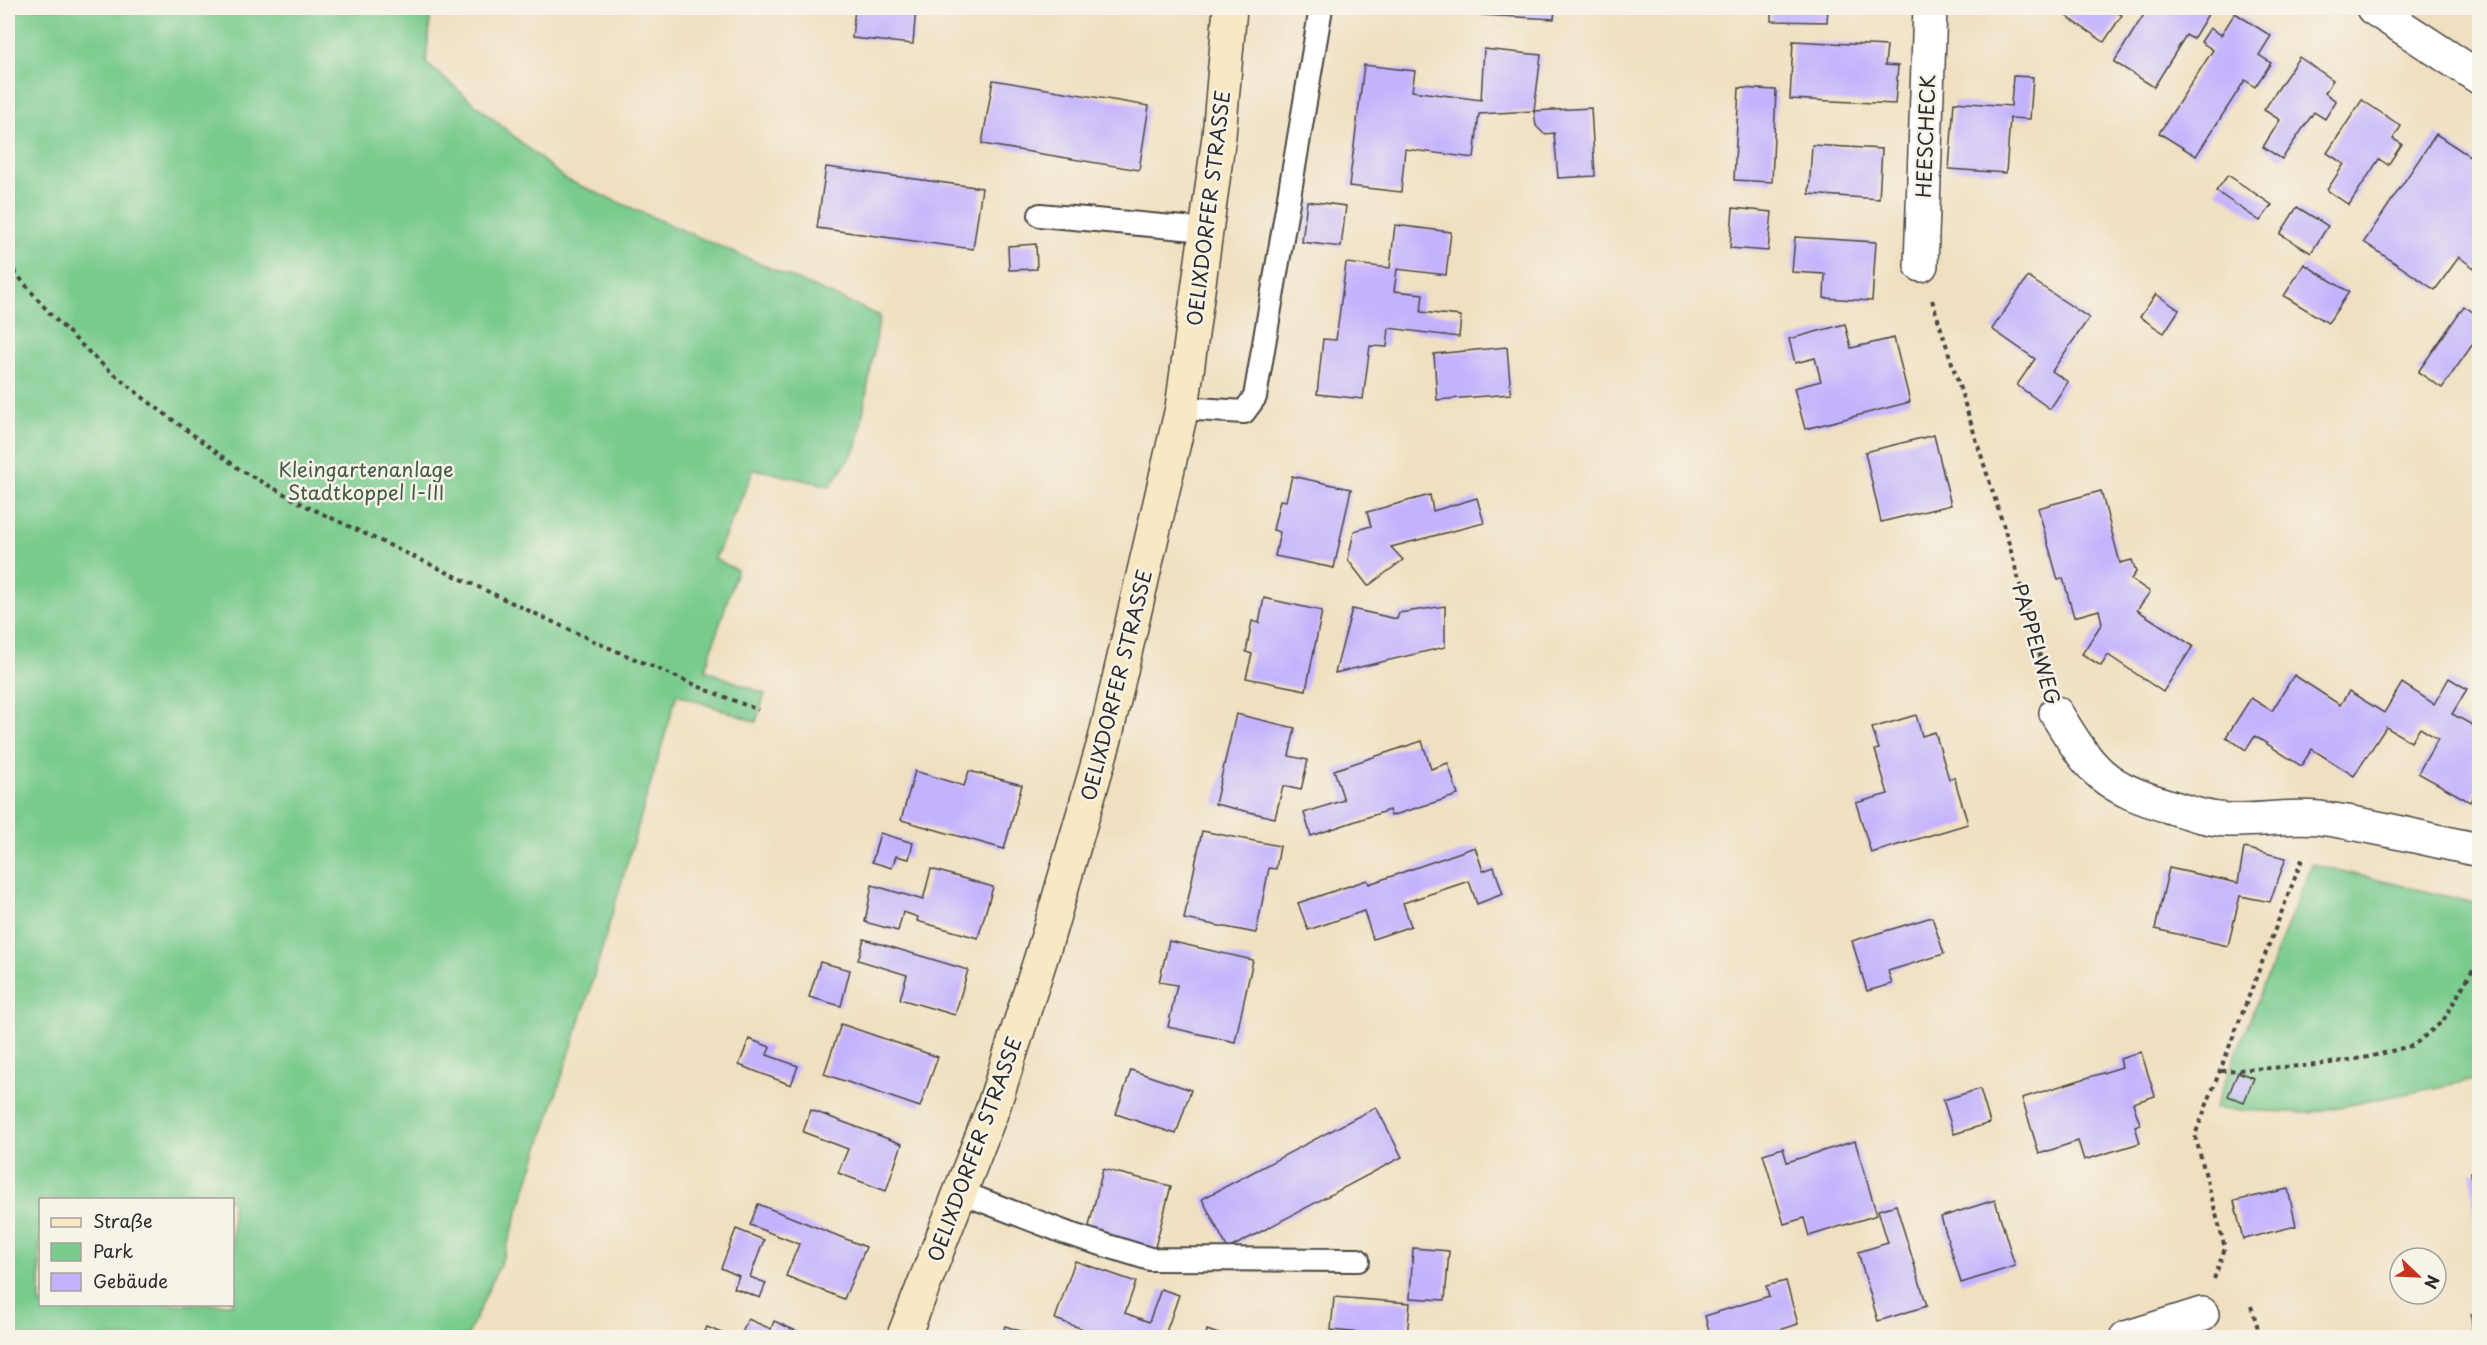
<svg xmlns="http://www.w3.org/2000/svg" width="2487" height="1345" viewBox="0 0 2487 1345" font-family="'Playpen Sans',sans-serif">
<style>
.green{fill:#79cb8d;stroke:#527b5c;stroke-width:1.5;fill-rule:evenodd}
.building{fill:#c5b2fd}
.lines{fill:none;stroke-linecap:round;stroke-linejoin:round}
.lane-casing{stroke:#494642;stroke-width:26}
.street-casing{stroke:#494642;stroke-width:36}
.secondary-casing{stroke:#494642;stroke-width:36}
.path{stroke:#494642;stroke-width:4;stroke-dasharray:4.5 4.5;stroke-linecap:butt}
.lane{stroke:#fff;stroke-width:22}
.street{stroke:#fff;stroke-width:33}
.secondary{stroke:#f8e8c3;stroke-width:33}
.labels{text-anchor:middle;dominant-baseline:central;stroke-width:5;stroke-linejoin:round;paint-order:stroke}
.street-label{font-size:20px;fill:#2b2b2b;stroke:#f7f3e8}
.park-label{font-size:20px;fill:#425b48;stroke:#f7f3e8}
</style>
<rect width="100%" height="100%" fill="#f7f3e8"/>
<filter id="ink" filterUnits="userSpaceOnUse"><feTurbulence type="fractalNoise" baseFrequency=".0167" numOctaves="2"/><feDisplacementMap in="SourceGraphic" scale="12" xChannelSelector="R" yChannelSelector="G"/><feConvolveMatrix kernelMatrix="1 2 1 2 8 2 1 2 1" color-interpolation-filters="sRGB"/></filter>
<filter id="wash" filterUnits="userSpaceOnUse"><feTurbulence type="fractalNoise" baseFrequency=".008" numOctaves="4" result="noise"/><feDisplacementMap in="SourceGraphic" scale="24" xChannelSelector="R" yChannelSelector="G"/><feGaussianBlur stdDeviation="1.35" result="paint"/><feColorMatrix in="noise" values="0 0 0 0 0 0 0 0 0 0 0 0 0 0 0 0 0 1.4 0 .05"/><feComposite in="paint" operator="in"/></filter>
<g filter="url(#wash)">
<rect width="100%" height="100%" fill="#f0e0c1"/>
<g class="green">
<path d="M8 8H431L426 63 565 179 880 316 857 447 830 486 754 469 715 559 737 570 705 670 765 694 756 722 677 694 588 996 505 1253 467 1337H8ZM40 1200H232V1304H40Z"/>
<polygon points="2312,864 2479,904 2479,1079 2309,1113 2214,1109"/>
</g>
<g id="blocks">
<g class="building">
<polygon points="855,8 916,8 913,44 852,38"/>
<polygon points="1437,8 1466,8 1465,14 1437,13"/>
<polygon points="1482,8 1555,8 1554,19 1481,15"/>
<polygon points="1771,8 1828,8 1827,22 1771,21"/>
<polygon points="2072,8 2110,8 2122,15 2104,42 2066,16"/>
<polygon points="2148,8 2205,8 2210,11 2193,39 2186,35 2154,87 2114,62"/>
<polygon points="2235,13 2271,36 2259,55 2271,63 2255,87 2245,80 2196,156 2159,133 2213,50 2201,42 2210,28 2221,35"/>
<polygon points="1793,41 1887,46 1885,65 1898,66 1895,104 1790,99"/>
<polygon points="1484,49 1541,55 1534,111 1479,114 1474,158 1405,149 1401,192 1349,186 1364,65 1415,71 1412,91 1481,100"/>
<polygon points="2299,57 2333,80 2325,93 2336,101 2325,119 2314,112 2282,159 2263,147 2280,120 2264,110"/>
<polygon points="2013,76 2033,77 2030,119 2010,118 2006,173 1949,169 1954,102 2011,106"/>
<polygon points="993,80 1149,106 1139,170 982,144"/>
<polygon points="1739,88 1776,90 1772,182 1734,180"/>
<polygon points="2362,100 2401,126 2393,139 2402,144 2388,165 2379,159 2349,205 2327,190 2344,164 2327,153"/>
<polygon points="1591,108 1595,176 1558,178 1554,133 1544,134 1536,126 1534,111"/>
<polygon points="2436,134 2480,163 2480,267 2477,270 2459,257 2435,290 2364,242"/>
<polygon points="1812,145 1882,149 1879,199 1809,194"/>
<polygon points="826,167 982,188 973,249 817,228"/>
<polygon points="2228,175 2272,205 2260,221 2216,191"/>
<polygon points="1307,201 1346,206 1341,247 1302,242"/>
<polygon points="2297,207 2328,226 2311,253 2280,234"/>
<polygon points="1733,208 1772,212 1768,251 1730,248"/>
<polygon points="1395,225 1451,232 1446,275 1397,269 1394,291 1423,294 1421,312 1461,316 1459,337 1389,328 1387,347 1370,346 1363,399 1317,394 1323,339 1336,340 1346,263 1390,268"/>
<polygon points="1795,237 1876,242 1872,301 1824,298 1825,274 1792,272"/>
<polygon points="1036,244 1037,269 1009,270 1008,246"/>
<polygon points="2304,264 2349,292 2328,323 2284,296"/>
<polygon points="2028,277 2089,318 2052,371 2068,382 2050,409 2017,385 2035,359 1992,329"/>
<polygon points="2156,294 2179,310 2164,333 2140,317"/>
<polygon points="2464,306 2480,317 2480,334 2442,388 2418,372"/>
<polygon points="1845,324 1851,348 1894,338 1910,402 1805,429 1794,388 1821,381 1815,358 1795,363 1789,339"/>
<polygon points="1507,347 1511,394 1437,400 1434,354"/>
<polygon points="1934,435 1951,505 1881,522 1865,452"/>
<polygon points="1292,476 1351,489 1334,568 1275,556 1280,532 1273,530 1280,500 1286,501"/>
<polygon points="2101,491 2120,563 2132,560 2136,572 2131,579 2150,592 2137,610 2193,646 2163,692 2108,655 2101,666 2082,654 2102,623 2099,610 2074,617 2063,578 2058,580 2038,508"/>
<polygon points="1430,495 1433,511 1477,498 1484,523 1391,547 1403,560 1368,586 1348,560 1354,531 1371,526 1367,512"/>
<polygon points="1264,598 1322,611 1306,690 1246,678 1252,654 1246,652 1252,621 1259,623"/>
<polygon points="1445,606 1445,647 1335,673 1352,609 1397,619 1399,613"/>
<polygon points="2294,675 2340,705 2349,691 2384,713 2402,683 2434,704 2449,678 2467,689 2452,714 2480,729 2480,792 2476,790 2470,802 2418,773 2438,739 2420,728 2411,742 2386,727 2354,776 2312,749 2301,766 2255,736 2246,750 2226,737 2251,698 2272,711"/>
<polygon points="1236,714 1295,728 1289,756 1308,760 1301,790 1283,786 1275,818 1215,804"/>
<polygon points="1916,715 1922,736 1935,732 1949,779 1954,777 1968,824 1871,853 1856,803 1888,794 1875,750 1879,749 1872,728"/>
<polygon points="1422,741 1431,769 1448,763 1458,795 1391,816 1389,810 1311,836 1304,813 1344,800 1334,770"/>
<polygon points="915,771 964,786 969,771 1022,785 1004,849 901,820"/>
<polygon points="1202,831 1280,846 1276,869 1269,868 1256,933 1184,919"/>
<polygon points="880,833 913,843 909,859 896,856 892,868 872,862"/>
<polygon points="1475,847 1483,871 1494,867 1503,894 1477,904 1469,881 1403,903 1411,926 1373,939 1364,911 1308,930 1298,903 1367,880 1369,884"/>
<polygon points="2244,848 2286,858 2270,902 2240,896 2228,946 2155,929 2169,868 2238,883"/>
<polygon points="931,869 993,887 978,938 917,921 918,917 903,912 898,931 865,922 872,885 923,900"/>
<polygon points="1932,917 1944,954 1888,971 1892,984 1867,991 1852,941"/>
<polygon points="864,939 968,970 955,1015 900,999 907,975 858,960"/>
<polygon points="1169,941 1253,960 1235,1042 1168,1027 1177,985 1159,982"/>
<polygon points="820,962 850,970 841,1006 809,997"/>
<polygon points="841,1024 938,1057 920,1107 824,1074"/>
<polygon points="749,1039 770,1047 767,1055 798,1066 791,1085 739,1065"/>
<polygon points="2141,1052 2155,1096 2133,1103 2140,1124 2135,1126 2140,1143 2084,1160 2078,1141 2039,1154 2022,1098 2122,1067 2120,1059"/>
<polygon points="1131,1070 1191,1090 1176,1134 1116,1114"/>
<polygon points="2238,1072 2254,1078 2244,1102 2228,1096"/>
<polygon points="1980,1089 1990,1123 1954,1134 1943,1100"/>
<polygon points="1376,1107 1402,1157 1228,1249 1202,1199"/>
<polygon points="811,1110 902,1144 886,1191 838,1173 848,1149 803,1132"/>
<polygon points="1855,1141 1877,1215 1809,1236 1804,1218 1784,1224 1763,1154 1783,1148 1787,1162"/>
<polygon points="1103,1169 1171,1186 1154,1251 1087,1234"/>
<polygon points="2471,1172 2480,1172 2480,1235 2475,1236"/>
<polygon points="2288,1189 2296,1226 2243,1239 2234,1201"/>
<polygon points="1995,1200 2015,1266 1961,1283 1941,1217"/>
<polygon points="758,1204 866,1247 844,1299 786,1276 799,1244 750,1225"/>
<polygon points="1896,1205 1927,1306 1878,1321 1858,1252 1888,1243 1878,1210"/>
<polygon points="736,1229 764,1240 750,1277 766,1283 760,1298 734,1288 739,1276 721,1268"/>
<polygon points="1413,1248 1449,1251 1445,1300 1410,1298"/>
<polygon points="1075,1261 1136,1282 1125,1313 1149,1322 1161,1289 1179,1295 1164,1338 1108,1338 1055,1319"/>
<polygon points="1786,1281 1798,1324 1780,1330 1782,1338 1711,1338 1705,1316 1769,1296 1766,1286"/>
<polygon points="1334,1297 1410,1303 1407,1337 1331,1330"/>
<polygon points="2480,1313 2480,1338 2473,1338 2471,1314"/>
<polygon points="748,1319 771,1329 774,1321 812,1338 740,1338"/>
<polygon points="1005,1326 1039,1337 1039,1338 1001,1338"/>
<polygon points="707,1327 731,1337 731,1338 702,1338"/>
<polygon points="1207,1330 1227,1337 1227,1338 1205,1338"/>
</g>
</g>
</g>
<g filter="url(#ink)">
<use href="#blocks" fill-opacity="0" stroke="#494642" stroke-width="1.5"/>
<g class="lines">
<g class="lane-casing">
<g id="lane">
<polyline points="1040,215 1206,230"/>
<polyline points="1182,408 1244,412 1255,397 1321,8"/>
<polyline points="960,1192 1069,1234 1150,1259 1358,1260"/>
</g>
</g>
<g class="street-casing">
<g id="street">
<polyline points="2373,8 2480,78"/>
<polyline points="1921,265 1930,8"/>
<path d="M2056 713C2093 773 2102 786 2171 807 2190 813 2208 819 2228 820 2259 821 2288 815 2319 818 2371 824 2427 840 2480 850"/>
<polyline points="2126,1338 2202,1314"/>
</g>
</g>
<g class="secondary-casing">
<polyline id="secondary" points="903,1338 993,1108 1047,939 1105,739 1182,408 1219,136 1230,8"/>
</g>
<g class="path">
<polyline points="8,264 51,315 97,360 146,400 242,471 308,507 600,644 707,690 758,710"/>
<polyline points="1932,300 2007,537 2046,678"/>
<polyline points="2221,1071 2317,1065 2369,1057 2414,1045 2443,1021 2480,957"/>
<polyline points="2214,1279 2225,1248 2195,1135 2303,857"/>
<polyline points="2251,1306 2261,1338"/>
</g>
<use href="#lane" class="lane"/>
<use href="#street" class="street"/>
<use href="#secondary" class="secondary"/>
</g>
</g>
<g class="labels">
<g class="street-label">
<text transform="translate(1925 136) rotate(-88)">HEESCHECK</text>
<text transform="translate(1208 208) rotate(-83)">OELIXDORFER STRASSE</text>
<text transform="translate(2037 644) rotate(74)">PAPPELWEG</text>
<text transform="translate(1116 685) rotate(-76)">OELIXDORFER STRASSE</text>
<text transform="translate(974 1149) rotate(-70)">OELIXDORFER STRASSE</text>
</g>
<g class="park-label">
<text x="366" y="469">Kleingartenanlage<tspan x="366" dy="23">Stadtkoppel I-III</tspan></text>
</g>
</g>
<rect width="2487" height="1345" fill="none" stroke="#f7f3e8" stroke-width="30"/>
<rect x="39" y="1198" width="195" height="108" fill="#f7f3e8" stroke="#a5a39c" stroke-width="1.5"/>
<rect x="51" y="1218" width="30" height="9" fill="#f8e8c3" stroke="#a5a39c" stroke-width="1.5"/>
<text x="93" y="1228" font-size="18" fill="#2b2b2b">Straße</text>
<rect x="51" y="1243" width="30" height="18" fill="#79cb8d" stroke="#a5a39c" stroke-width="1.5"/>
<text x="93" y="1258" font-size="18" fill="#2b2b2b">Park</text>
<rect x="51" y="1273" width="30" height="18" fill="#c5b2fd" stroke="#a5a39c" stroke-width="1.5"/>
<text x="93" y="1288" font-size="18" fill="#2b2b2b">Gebäude</text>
<g transform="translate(2418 1276) rotate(113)"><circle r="28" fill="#f7f3e8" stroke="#a5a39c" stroke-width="1.5"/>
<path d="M0-4.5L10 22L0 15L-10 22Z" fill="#c8321e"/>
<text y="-9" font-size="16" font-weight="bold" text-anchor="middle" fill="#2b2b2b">N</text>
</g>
</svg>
